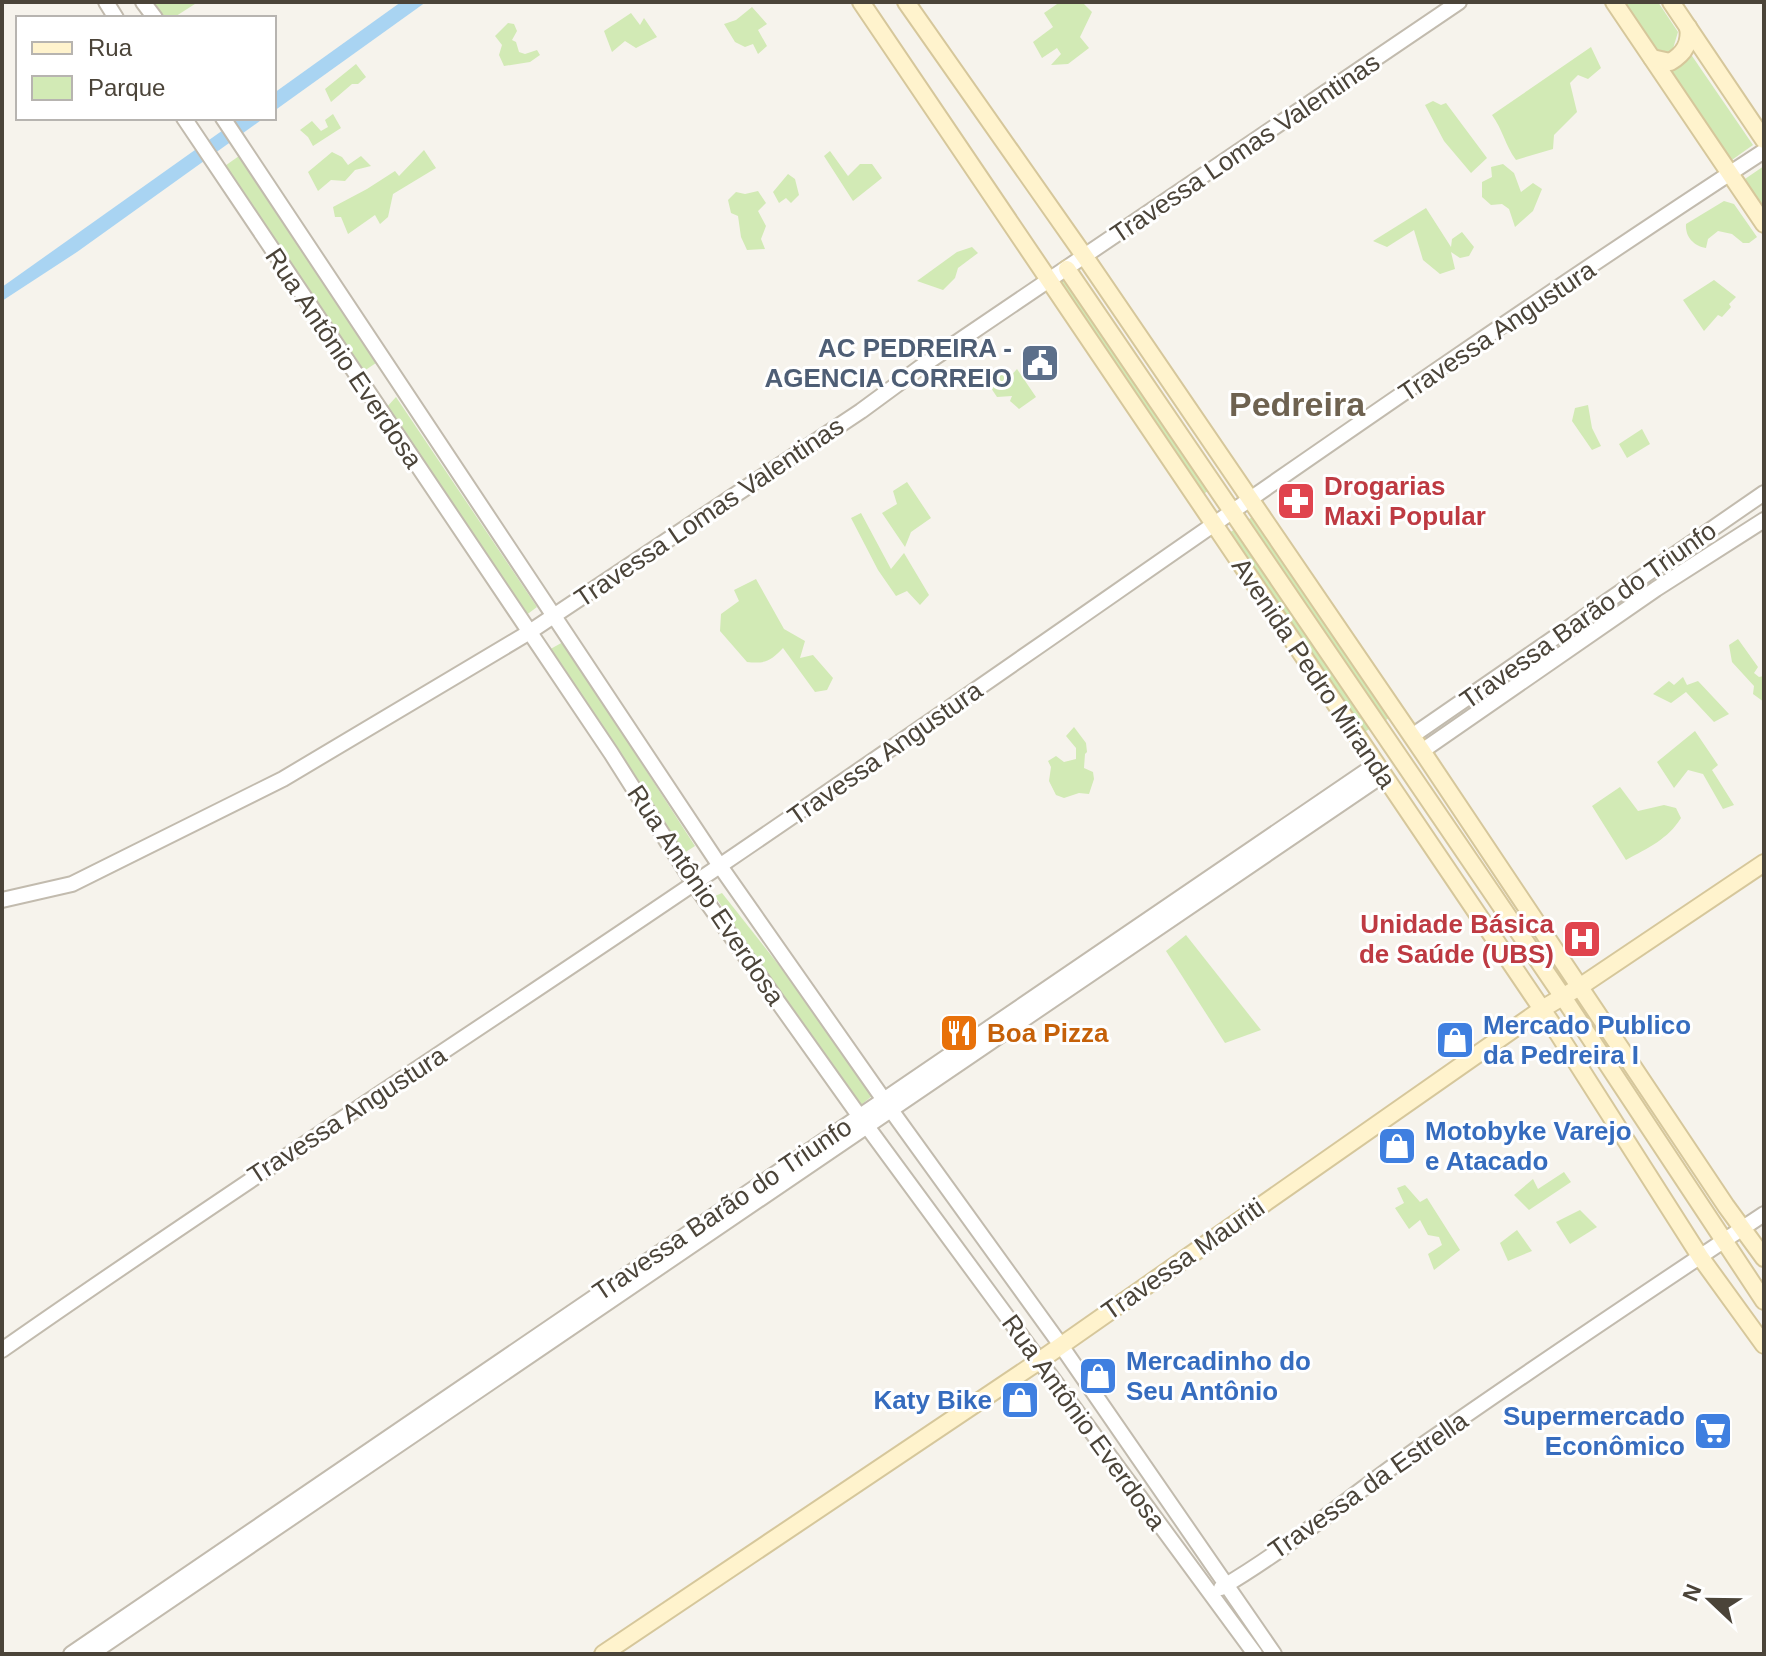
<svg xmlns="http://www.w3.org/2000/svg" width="1766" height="1656" viewBox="0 0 1766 1656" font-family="Arial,sans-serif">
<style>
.green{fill:#d2eab5}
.water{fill:#a9d4f2}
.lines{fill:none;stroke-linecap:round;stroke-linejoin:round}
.tertiary-casing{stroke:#c2bbae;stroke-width:18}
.secondary-casing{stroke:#d6c79b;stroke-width:20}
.tertiary{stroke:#fff;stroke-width:14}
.secondary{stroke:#fff3cd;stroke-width:16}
.labels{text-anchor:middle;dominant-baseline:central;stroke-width:6;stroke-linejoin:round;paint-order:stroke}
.street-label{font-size:26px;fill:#4b4439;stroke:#fff}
.service-label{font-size:26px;font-weight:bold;fill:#4e5e75;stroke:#fff;text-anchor:end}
.health-label{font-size:26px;font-weight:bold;fill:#be3a42;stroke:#fff;text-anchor:start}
.shop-label{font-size:26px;font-weight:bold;fill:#366cbe;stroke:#fff;text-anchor:start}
.food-label{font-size:26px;font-weight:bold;fill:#c56008;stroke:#fff;text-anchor:start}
.district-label{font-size:34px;font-weight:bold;fill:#6e6250;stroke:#fff}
</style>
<rect width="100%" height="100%" fill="#f6f3ec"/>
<g class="green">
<polygon points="153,2 198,2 173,18 161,18"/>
<polygon points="1060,2 1082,2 1092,12 1080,37 1089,48 1068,64 1051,65 1061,54 1057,48 1042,58 1033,42 1053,27 1044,13"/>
<polygon points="1621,2 1658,2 1678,32 1672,52 1663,56 1657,53"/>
<polygon points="752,7 767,24 758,30 767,46 758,54 753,44 745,47 735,42 724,24 736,20"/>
<polygon points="631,13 640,25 644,18 657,37 636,48 625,41 612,52 604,31"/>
<polygon points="508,23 514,24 517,31 512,40 516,42 519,52 525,54 537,50 540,55 530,62 504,66 499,55 502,45 495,36"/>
<path d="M1591 47 1601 68 1588 79 1578 75 1570 83 1577 112 1554 135 1553 149 1516 160C1505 145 1503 130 1492 115Z"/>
<polygon points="1690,53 1753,145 1729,162 1665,68"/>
<polygon points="356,64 366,77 358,84 352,84 331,102 325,89"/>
<polygon points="1433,101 1441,105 1446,103 1487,158 1471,173 1444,141 1425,105"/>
<polygon points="333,114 341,128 313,146 308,137 300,130 312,121 321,131 328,127 325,120"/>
<polygon points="424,150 436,168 393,194 388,217 380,224 375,215 348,234 341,217 335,217 333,207 367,189 395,171 399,176"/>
<polygon points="830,151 848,176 860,164 872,164 882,178 853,201 824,156"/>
<polygon points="332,152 342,157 348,165 361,156 371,166 355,170 345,181 331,180 318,191 308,172"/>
<polygon points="239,156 376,363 361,373 222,168"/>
<polygon points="1503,164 1514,173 1521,192 1533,183 1542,189 1533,211 1515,227 1509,209 1502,204 1491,205 1482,197 1482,182 1492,177 1491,167"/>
<polygon points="1764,166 1764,217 1742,181"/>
<polygon points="788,174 795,179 799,195 791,203 786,198 779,203 773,192"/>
<polygon points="758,191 766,203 758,211 766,226 761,239 765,249 747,250 741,237 738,216 731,213 728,200 736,192 745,194"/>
<path d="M1724 201 1734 204 1757 237 1749 243H1743L1732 234 1718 231 1708 239 1706 248C1694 246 1685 237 1686 224Z"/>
<polygon points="1426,208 1451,247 1452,239 1462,232 1474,247 1469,256 1460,258 1451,252 1455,269 1440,274 1423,260 1414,230 1387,247 1373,241"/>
<polygon points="972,247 978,253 958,268 955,278 943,290 917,281 957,252"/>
<polygon points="1067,276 1211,489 1202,495 1057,282"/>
<polygon points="1714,280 1736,297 1729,304 1731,307 1722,317 1718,315 1704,331 1683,300"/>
<polygon points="1017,369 1036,397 1019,409 1010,401 1012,396 997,397 991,388 993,377 1000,372 1008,379"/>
<polygon points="396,397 537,607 525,616 386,408"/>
<polygon points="1588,405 1592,428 1601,446 1592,450 1572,421 1575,408"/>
<polygon points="1642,429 1650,444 1627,458 1619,444"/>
<polygon points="907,482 931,518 911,532 905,547 882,513 897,504 893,491"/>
<polygon points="861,513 891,569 904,553 929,595 920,605 907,591 896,596 878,570 851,518"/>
<polygon points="1255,515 1393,715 1382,723 1245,522"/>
<polygon points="1238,527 1374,726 1360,735 1226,535"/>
<path d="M756 579 784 629 805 641 800 658 813 655 833 678 827 690 815 692 783 648C771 661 765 664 747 662L720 631 721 614 739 601 734 590Z"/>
<polygon points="1738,639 1758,667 1754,673 1759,677 1764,676 1764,702 1753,694 1754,686 1732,662 1729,645"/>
<polygon points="563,642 695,846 684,853 547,651"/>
<polygon points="1683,677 1687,685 1698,681 1729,714 1714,722 1686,692 1671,703 1653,694 1669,681 1674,685"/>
<polygon points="1074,727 1086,743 1087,752 1085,754 1084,768 1093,772 1094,779 1089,794 1079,793 1064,798 1056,795 1049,781 1051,767 1048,761 1056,756 1064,762 1076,759 1076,748 1066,736"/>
<polygon points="1695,731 1718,765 1712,770 1734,805 1723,809 1703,774 1688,770 1674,788 1657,762"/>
<path d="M1620 787 1638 811 1664 805 1676 808 1681 818C1668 839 1648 848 1626 860L1592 806Z"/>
<polygon points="722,893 878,1091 855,1110 715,896"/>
<polygon points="1186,935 1261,1030 1225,1043 1166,951"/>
<polygon points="1564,1172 1571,1182 1529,1210 1514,1195 1533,1179 1538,1189"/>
<polygon points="1405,1185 1420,1202 1427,1198 1460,1250 1434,1270 1428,1254 1442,1245 1439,1237 1428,1235 1420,1220 1409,1229 1395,1208 1404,1203 1397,1188"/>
<polygon points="1580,1210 1597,1227 1570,1244 1556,1222"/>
<polygon points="1517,1230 1532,1251 1508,1261 1500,1243"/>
</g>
<g class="water">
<polygon points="401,2 426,2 274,111 274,93"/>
<polygon points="240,118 264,118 77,252 2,301 2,287"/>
</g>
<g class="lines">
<g class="tertiary-casing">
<g id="tertiary">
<polyline points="106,2 116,18"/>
<polyline points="143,2 155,18"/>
<polyline points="184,118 611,753 694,884 855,1110 1255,1654"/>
<polyline points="223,118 720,866 891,1110 1060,1344 1274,1654"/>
<polyline points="1412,736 1764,493"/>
<polyline points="1422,751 1656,589 1764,520"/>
<polyline points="2,900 72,884 283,779 528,633 861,411 925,364 1459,2"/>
<path d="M2 1350C239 1184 482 1028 721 865 1070 628 1411 381 1764 151"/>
<path d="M1221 1588C1291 1547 1354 1493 1420 1447 1533 1368 1648 1291 1764 1214"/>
<polyline points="71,1654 1375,765"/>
<polyline points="91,1654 1383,775"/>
</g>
</g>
<g class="secondary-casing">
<g id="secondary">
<polyline points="861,2 1552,1024 1701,1258 1764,1345"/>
<polyline points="906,2 1085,257 1422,751 1726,1206 1764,1258"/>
<polyline points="1614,2 1764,224"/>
<polyline points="1671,2 1764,140"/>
<path d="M1652 58 1670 62C1684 54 1691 43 1688 27"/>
<polyline points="1067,269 1563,997 1764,1301"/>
<polyline points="603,1654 1039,1361 1542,1009 1581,986 1764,863"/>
</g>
</g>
<use href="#tertiary" class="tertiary"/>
<use href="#secondary" class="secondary"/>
</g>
<defs>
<g id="civic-square" transform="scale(2)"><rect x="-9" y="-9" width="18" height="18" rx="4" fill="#5c6f8a" stroke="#fff"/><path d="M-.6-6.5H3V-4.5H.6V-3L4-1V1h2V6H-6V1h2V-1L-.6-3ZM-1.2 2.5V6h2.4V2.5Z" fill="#fff"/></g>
<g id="pharmacy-square" transform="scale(2)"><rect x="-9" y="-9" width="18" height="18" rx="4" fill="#e0444e" stroke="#fff"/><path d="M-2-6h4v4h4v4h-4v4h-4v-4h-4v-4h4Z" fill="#fff"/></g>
<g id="hospital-square" transform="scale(2)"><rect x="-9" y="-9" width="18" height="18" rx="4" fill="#e0444e" stroke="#fff"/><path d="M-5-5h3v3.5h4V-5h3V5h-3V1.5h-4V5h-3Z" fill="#fff"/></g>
<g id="restaurant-square" transform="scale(2)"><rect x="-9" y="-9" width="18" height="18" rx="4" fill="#e8710a" stroke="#fff"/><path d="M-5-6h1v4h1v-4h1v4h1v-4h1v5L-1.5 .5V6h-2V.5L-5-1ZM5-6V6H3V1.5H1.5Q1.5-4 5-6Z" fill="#fff"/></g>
<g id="shop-square" transform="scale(2)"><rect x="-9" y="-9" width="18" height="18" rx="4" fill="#3f7fe0" stroke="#fff"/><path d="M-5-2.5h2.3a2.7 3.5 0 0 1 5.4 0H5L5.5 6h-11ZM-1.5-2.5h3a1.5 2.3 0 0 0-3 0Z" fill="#fff"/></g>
<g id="supermarket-square" transform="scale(2)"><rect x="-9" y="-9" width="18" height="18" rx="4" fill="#3f7fe0" stroke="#fff"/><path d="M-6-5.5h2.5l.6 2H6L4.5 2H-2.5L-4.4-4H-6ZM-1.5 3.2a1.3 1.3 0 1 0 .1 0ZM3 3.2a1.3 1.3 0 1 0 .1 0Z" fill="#fff"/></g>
</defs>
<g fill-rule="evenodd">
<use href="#civic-square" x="1040" y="363"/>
<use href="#pharmacy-square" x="1296" y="501"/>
<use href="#hospital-square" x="1582" y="939"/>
<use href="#restaurant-square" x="959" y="1033"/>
<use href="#shop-square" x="1455" y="1040"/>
<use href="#shop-square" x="1397" y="1146"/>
<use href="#shop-square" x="1098" y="1376"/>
<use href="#shop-square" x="1020" y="1400"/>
<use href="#supermarket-square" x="1713" y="1431"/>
</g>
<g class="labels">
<g class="street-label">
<text transform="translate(1245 148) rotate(-34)">Travessa Lomas Valentinas</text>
<text transform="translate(1497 331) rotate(-34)">Travessa Angustura</text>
<text transform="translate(344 358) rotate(56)">Rua Antônio Everdosa</text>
<text transform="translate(709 512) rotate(-34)">Travessa Lomas Valentinas</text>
<text transform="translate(1588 615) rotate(-35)">Travessa Barão do Triunfo</text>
<text transform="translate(1314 673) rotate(56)">Avenida Pedro Miranda</text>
<text transform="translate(885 753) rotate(-35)">Travessa Angustura</text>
<text transform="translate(706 895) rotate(56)">Rua Antônio Everdosa</text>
<text transform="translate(347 1115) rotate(-33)">Travessa Angustura</text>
<text transform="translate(722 1209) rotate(-34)">Travessa Barão do Triunfo</text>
<text transform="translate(1183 1259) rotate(-35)">Travessa Mauriti</text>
<text transform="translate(1084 1422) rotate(54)">Rua Antônio Everdosa</text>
<text transform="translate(1368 1485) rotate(-35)">Travessa da Estrella</text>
</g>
<g class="service-label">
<text x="1012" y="348">AC PEDREIRA -<tspan x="1012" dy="30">AGENCIA CORREIO</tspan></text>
</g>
<g class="health-label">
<text x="1324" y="486">Drogarias<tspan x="1324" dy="30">Maxi Popular</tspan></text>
<text x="1554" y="924" text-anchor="end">Unidade Básica<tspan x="1554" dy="30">de Saúde (UBS)</tspan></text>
</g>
<g class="shop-label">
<text x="1483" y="1025">Mercado Publico<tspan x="1483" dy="30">da Pedreira I</tspan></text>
<text x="1425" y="1131">Motobyke Varejo<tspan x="1425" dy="30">e Atacado</tspan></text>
<text x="1126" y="1361">Mercadinho do<tspan x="1126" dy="30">Seu Antônio</tspan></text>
<text x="992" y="1400" text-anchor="end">Katy Bike</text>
<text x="1685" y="1416" text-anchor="end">Supermercado<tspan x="1685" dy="30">Econômico</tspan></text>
</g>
<g class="food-label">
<text x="987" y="1033">Boa Pizza</text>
</g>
<g class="district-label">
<text x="1297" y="404">Pedreira</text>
</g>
</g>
<rect width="1766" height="1656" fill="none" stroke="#4b4439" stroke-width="8"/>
<rect x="16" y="16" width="260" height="104" fill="#ffffff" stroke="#b7b4b0" stroke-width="2"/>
<rect x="32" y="42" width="40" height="12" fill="#fff3cd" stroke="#b7b4b0" stroke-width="2"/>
<text x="88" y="56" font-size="24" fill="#4b4439">Rua</text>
<rect x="32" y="76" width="40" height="24" fill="#d2eab5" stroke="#b7b4b0" stroke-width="2"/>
<text x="88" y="96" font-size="24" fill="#4b4439">Parque</text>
<g transform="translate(1710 1600) rotate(292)" stroke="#ffffff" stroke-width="6" paint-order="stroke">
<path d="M0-6L14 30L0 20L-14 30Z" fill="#4b4439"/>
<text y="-12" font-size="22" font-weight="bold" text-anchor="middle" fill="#4b4439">N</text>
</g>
</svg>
